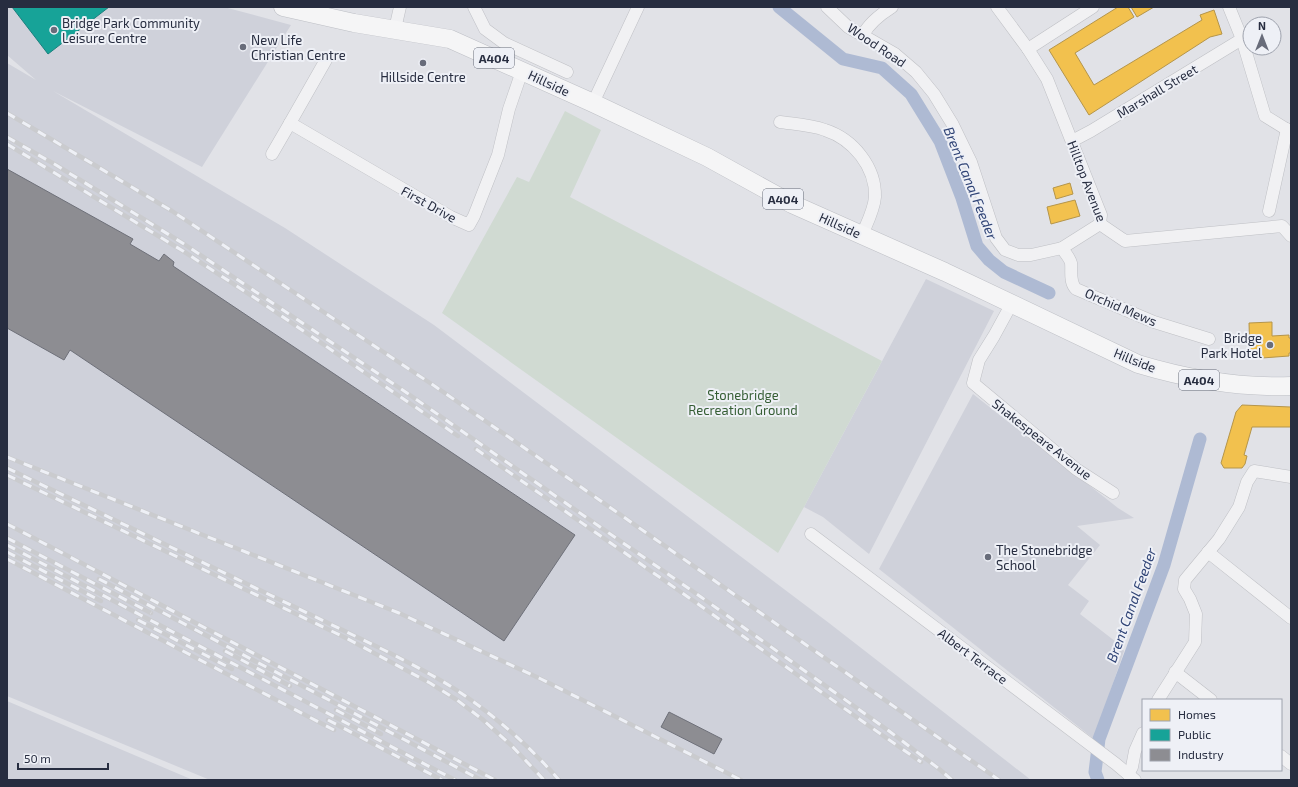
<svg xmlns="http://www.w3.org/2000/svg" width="1298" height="787" viewBox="0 0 1298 787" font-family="'Exo 2',sans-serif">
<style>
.built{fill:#cfd1da}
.green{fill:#d0dad2}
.homes{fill:#f2c14e;stroke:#b5954a}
.public{fill:#17a398;stroke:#1c807e}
.industry{fill:#8d8d92;stroke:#6e7079}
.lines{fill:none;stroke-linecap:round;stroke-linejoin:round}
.canal{stroke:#aebad3;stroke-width:13}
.street-casing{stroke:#bfc0c5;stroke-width:13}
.primary-casing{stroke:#bdbfc5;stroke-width:19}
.street{stroke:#f1f1f3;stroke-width:12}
.primary{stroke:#f5f5f6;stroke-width:18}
.rail-casing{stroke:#cacbce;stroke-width:4.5}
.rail{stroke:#eef0f6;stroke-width:3;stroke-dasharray:9;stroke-linecap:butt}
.poi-dot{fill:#686c7a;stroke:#eef0f6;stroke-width:1.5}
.labels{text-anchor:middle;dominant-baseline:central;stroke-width:4;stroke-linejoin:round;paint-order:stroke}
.shield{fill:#eef0f6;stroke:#636877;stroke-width:1}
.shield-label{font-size:12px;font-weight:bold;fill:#272d40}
.poi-label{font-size:13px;fill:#272d40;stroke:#eef0f6;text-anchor:start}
.street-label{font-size:13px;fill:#272d40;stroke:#eef0f6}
.park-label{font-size:13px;fill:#355d34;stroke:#eef0f6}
.water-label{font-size:14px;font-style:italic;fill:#304476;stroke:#eef0f6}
</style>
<rect width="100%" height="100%" fill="#e1e2e7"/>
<g class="built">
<polygon points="7,7 224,7 291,25 202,167 53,91 285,228 434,325 829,623 1031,780 210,780 7,696 7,63 36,80 7,55"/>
<polygon points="926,279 994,311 869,554 823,517 804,507"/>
<polygon points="973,394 1118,508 1134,518 1077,526 1100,545 1068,585 1089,601 1080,614 1120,645 1124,651 1094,739 879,569"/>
<polygon points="7,701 193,780 7,780"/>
</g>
<polygon class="green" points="565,111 601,130 570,197 882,361 804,507 778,553 442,313 517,177 529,182"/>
<g class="homes">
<polygon points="1118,7 1128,7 1134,17 1075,53 1094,85 1202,20 1200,15 1214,10 1222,34 1210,37 1089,115 1049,50"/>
<polygon points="1131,7 1154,7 1137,17"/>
<polygon points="1070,183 1073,194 1056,199 1053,188"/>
<polygon points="1075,200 1080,216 1051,224 1047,207"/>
<polygon points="1272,322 1272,336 1289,335 1289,338 1291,338 1291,353 1289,353 1289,356 1262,358 1262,356 1250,356 1249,323"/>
<polygon points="1242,405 1291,407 1291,427 1252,427 1244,455 1247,456 1245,464 1242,468 1224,468 1221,463 1236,412"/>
</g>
<polygon class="public" points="12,7 109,7 48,54"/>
<g class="industry">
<polygon points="7,169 133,239 130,244 159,261 164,254 174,262 173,266 575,535 504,641 70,350 64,360 7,328"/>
<polygon points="669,712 722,739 714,754 661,727"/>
</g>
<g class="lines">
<g class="canal">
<polyline points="779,7 843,59 882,68 911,94 940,141 962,198 977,246 989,260 1004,272 1049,293"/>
<polyline points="1098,780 1095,772 1099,739 1164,565 1200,439"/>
</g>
<g class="street-casing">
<g id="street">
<polyline points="474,7 485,29 504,43 567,72"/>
<polyline points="827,7 848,27 895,54 916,72 934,94 953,125 971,162 996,238 1005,250 1018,255 1031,255 1062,248 1100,224"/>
<polyline points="997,7 1028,49 1047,79 1097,205 1101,215 1100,224"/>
<polyline points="1229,7 1242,39 1265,116 1291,132"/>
<polyline points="395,29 400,7"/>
<path d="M863 35C869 23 881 14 892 7"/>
<polyline points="1028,49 1093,7"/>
<polyline points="327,58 290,123 451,217 469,225 474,216 498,155 509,109 522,71"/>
<polyline points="593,103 638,7"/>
<path d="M780 122C794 124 811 125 825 130 853 139 876 167 875 197 874 210 867 223 862 235"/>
<polyline points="1072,141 1091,131 1242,39"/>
<polyline points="272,154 290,123"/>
<polyline points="1269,211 1287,129"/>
<polyline points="1100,224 1125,241 1282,226 1291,236"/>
<path d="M1062 248C1064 252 1070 258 1071 263 1072 271 1069 282 1076 289L1154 322 1209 339"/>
<polyline points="1012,303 994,336 979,360 973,383 1076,469 1113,493"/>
<polyline points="811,534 1116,764 1135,780"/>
<polyline points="1208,552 1291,618"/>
<polyline points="1175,672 1211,700"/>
<polyline points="1158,700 1195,642 1196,614 1190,599 1184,589 1185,580 1219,539 1239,507 1247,482 1254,471 1291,477"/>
<polyline points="1281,756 1291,764"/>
<polyline points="1128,774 1132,767 1135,751 1143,733"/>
</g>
</g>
<g class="primary-casing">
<path id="primary" d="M283 7 354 23 450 39 593 103 707 157 792 204 945 272 1138 364C1188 379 1239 388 1291 386"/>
</g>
<use href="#street" class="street"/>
<use href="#primary" class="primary"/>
<g class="rail-casing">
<g id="rail">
<polyline points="7,113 172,211 436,387 568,478 999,780"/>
<polyline points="7,137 56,165 184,244 407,393 701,597 889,731 938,768 952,780"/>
<polyline points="7,144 183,251 255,298 458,436"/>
<polyline points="476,449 698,604 862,721 921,762"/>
<polyline points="7,457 399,613 541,679 741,780"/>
<path d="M7 468 386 651C415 666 445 681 471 700 503 723 533 750 559 780"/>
<polyline points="7,475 346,638 430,683 457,700 482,719 511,745 544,780"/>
<polyline points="7,524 495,780"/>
<polyline points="7,538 151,613"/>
<polyline points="7,545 455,780"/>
<polyline points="7,552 101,601"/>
<polyline points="7,559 334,730"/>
<polyline points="99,579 481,780"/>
<polyline points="138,620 232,669"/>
<polyline points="225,651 290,686"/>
<polyline points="336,710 381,734"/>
<polyline points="328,720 442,780"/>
</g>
</g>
<use href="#rail" class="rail"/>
</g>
<g class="poi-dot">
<circle cx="54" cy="30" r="4"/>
<circle cx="243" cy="47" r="4"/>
<circle cx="423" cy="63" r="4"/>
<circle cx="1270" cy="345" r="4"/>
<circle cx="988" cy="557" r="4"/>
</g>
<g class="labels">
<g class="shield">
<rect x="474" y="48" width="40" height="20" rx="3"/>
<rect x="763" y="189" width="40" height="20" rx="3"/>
<rect x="1179" y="370" width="40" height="20" rx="3"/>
</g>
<g class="shield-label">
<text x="494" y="58">A404</text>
<text x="783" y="199">A404</text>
<text x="1199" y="380">A404</text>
</g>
<g class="poi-label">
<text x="62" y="23">Bridge Park Community<tspan x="62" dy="15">Leisure Centre</tspan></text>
<text x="251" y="40">New Life<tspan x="251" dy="15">Christian Centre</tspan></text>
<text x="423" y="77" text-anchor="middle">Hillside Centre</text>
<text x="1262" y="338" text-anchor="end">Bridge<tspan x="1262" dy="15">Park Hotel</tspan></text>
<text x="996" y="550">The Stonebridge<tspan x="996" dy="15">School</tspan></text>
</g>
<g class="street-label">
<text transform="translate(877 45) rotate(34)">Wood Road</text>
<text transform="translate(549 83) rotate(25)">Hillside</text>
<text transform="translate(1157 91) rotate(-31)">Marshall Street</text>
<text transform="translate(1087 181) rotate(69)">Hilltop Avenue</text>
<text transform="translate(429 204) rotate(29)">First Drive</text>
<text transform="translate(840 225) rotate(24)">Hillside</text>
<text transform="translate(1121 307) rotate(23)">Orchid Mews</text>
<text transform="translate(1135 360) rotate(22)">Hillside</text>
<text transform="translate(1042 439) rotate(38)">Shakespeare Avenue</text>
<text transform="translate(973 656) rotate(37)">Albert Terrace</text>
</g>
<g class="park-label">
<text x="743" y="395">Stonebridge<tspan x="743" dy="15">Recreation Ground</tspan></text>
</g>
<g class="water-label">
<text transform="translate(971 183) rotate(68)">Brent Canal Feeder</text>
<text transform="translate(1131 605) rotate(-70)">Brent Canal Feeder</text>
</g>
</g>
<rect width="1298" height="787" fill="none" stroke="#272d40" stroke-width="16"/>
<rect x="1142" y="699" width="140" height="72" fill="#eef0f6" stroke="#9ea2ad"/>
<rect x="1150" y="709" width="20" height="12" fill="#f2c14e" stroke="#9ea2ad"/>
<text x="1178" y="719" font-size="12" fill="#272d40">Homes</text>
<rect x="1150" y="729" width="20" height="12" fill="#17a398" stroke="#9ea2ad"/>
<text x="1178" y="739" font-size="12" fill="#272d40">Public</text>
<rect x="1150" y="749" width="20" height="12" fill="#8d8d92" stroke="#9ea2ad"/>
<text x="1178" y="759" font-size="12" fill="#272d40">Industry</text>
<g transform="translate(1262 36)"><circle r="19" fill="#eef0f6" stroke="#9ea2ad"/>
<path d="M0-3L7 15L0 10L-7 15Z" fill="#686c7a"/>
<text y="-6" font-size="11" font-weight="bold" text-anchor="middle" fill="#272d40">N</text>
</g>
<path d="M18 763v6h90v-6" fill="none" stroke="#272d40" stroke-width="2"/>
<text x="24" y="763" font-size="12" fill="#272d40" stroke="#eef0f6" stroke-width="3" paint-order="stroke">50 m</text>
</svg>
